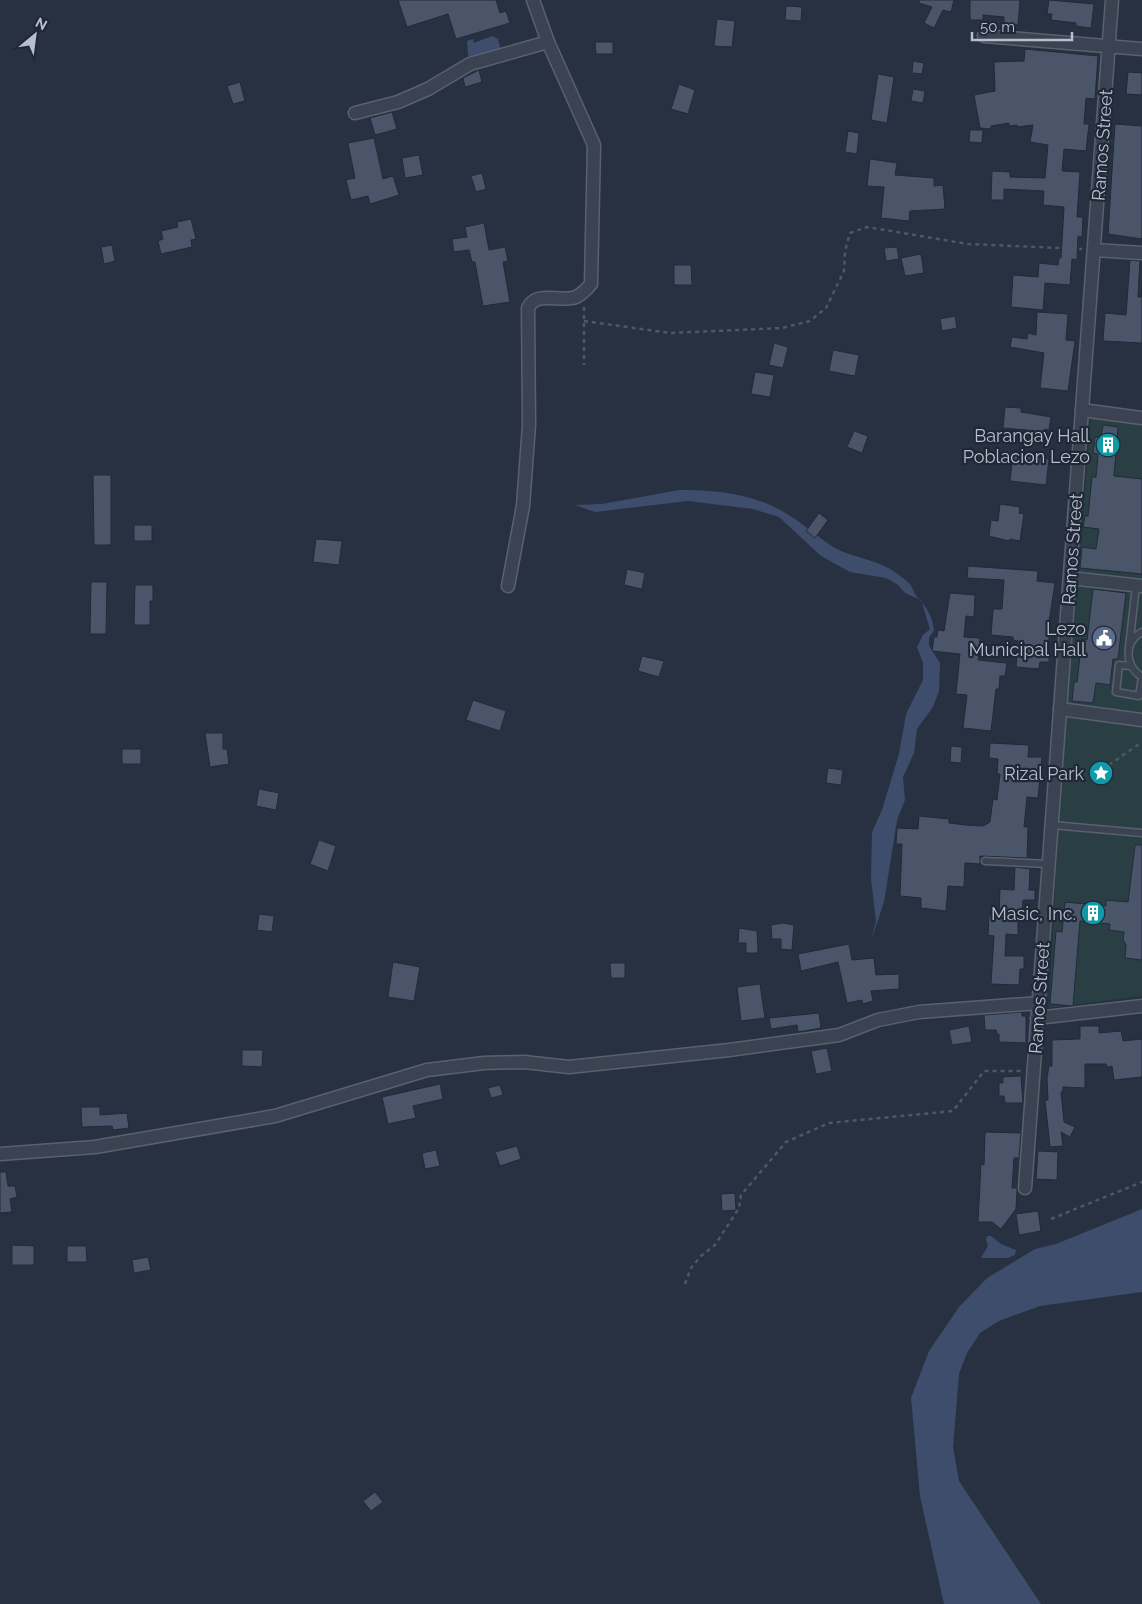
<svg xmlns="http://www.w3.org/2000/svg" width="1142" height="1604" viewBox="0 0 1142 1604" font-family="Raleway,sans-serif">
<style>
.green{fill:#293f43}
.water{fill:#3d4d6b}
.building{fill:#4b5569;stroke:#222a39}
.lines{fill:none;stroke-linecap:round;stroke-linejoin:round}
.service-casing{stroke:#59616f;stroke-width:9}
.minor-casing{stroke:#59616f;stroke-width:15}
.path{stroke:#475b60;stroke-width:2.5;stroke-dasharray:4 4;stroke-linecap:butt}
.service{stroke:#3b4352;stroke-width:6}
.minor{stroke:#3b4352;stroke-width:12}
.labels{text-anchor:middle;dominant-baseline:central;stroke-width:4.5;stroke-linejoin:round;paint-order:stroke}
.street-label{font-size:18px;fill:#b8bfcc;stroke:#202837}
.poi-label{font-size:18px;fill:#b8bfcc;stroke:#202837;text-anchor:end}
</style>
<rect width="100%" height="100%" fill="#273142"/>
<polygon class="green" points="1091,416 1142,425 1142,996 1049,1008 1059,813"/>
<g class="water">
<polygon points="492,36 498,39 501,51 473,60 468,55 467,41 473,39 474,43"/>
<path d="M679 490C719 490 758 494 792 517 807 527 820 539 835 548 854 558 878 560 895 572 900 576 906 580 910 584 913 588 914 594 917 597 927 607 932 616 934 630L929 638V646L940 663 939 691 933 707 917 729 914 753 903 777 905 800 897 820 884 902 871 941 876 921 871 879 872 832 882 810 899 754 906 714 923 680V663L917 647 923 635 930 629 921 600 905 593 898 585 886 578 850 572 821 556 779 517 753 509 688 501 595 512 575 505 602 504Z"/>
<polygon points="1142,1209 1142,1292 1040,1306 999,1321 980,1333 967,1353 959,1374 953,1447 959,1481 1041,1604 944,1604 920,1496 911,1398 929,1351 959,1307 987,1278 1035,1249 1056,1244"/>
<polygon points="988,1236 991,1236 1001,1244 1016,1250 1015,1255 1008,1258 981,1258 988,1246 986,1239"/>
</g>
<g class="building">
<polygon points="398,0 496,0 500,13 506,11 510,23 456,39 448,14 407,27"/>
<polygon points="919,0 954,0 951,12 943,10 934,28 924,23 932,7 919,3"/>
<polygon points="970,0 1020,0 1018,25 1004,24 1004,17 983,15 983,20 970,20"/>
<polygon points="1049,0 1094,4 1091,28 1076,26 1076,23 1051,20 1052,14 1047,14"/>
<polygon points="786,6 802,7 801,21 785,20"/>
<polygon points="717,19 735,21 732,47 714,46"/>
<polygon points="595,42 613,42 613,54 596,54"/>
<polygon points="1025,49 1098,56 1095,99 1086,98 1084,124 1089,124 1086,151 1064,149 1062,171 1080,172 1077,217 1083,217 1082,237 1078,236 1077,260 1072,259 1070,285 1045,283 1043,310 1011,307 1013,275 1038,277 1039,263 1058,265 1059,258 1061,258 1064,207 1043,205 1044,191 1004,189 1004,200 991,200 992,171 1010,172 1010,177 1045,178 1048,145 1030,142 1033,125 1017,127 1017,125 1009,126 1009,123 991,126 991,129 980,128 974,95 995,91 994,62 1024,61"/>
<polygon points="913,61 924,63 922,74 912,73"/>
<polygon points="479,70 482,82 465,87 463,78"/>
<polygon points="1128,72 1142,73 1142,95 1126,94"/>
<polygon points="878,74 894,77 887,123 871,120"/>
<polygon points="240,82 245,101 233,104 227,86"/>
<polygon points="679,84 695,90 688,114 671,109"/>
<polygon points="913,89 925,91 923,103 911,101"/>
<polygon points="392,112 397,129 375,135 370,118"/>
<polygon points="1115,124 1142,126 1142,239 1108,234"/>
<polygon points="970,130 983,130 982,143 969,142"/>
<polygon points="848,131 859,133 857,154 845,152"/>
<polygon points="374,138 383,179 393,176 399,195 370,204 368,196 351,200 346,180 355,178 348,143"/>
<polygon points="419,155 423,175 405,178 402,158"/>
<polygon points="870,159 897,163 895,175 934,178 934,186 943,185 945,209 910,211 909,221 881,218 884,187 867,186"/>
<polygon points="482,173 486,189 476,192 471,176"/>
<polygon points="191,219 196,239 191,240 192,247 161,254 158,241 163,239 161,231 178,227 177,222"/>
<polygon points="484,223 489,250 505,247 508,261 503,262 510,302 483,306 475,262 472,262 469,250 454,252 452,239 467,237 465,227"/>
<polygon points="112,245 115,261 104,264 101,247"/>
<polygon points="897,247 899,259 886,261 884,248"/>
<polygon points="921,254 924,273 905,276 901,258"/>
<polygon points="1130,260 1140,261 1138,297 1142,297 1142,343 1103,341 1105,313 1126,315"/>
<polygon points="674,265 691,265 692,285 674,285"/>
<polygon points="1037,312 1068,314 1066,340 1075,341 1068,391 1040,388 1044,353 1010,347 1012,337 1027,339 1028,333 1036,335"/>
<polygon points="955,316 957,328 942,331 940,319"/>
<polygon points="774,343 788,347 783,368 769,365"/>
<polygon points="833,350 859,355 855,376 829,371"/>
<polygon points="755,372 774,375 770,397 751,394"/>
<polygon points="1005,407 1021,408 1021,412 1051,417 1049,430 1045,429 1044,436 1027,434 1027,430 1003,428"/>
<polygon points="1103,425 1118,427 1114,476 1142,479 1142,574 1080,568 1082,547 1096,549 1099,529 1083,527 1085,516 1088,516 1092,477 1096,477 1098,454 1093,453 1095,437 1101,437"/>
<polygon points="854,431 868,436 862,453 847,447"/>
<polygon points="1013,454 1049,459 1046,485 1010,481"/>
<polygon points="93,475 111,475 111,545 94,545"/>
<polygon points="1000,504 1020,507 1019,513 1024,514 1020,541 1010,539 1009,541 989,536 991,520 998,521"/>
<polygon points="819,513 828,520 815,538 806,531"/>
<rect x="134" y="525" width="18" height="16"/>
<polygon points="316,539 342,541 339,565 313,562"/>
<polygon points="968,566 1038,571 1037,581 1055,583 1049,622 1049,662 1040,662 1039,669 1016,667 1018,641 1013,640 1013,637 991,635 993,609 1002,609 1004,580 967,578"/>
<polygon points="627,569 645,573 642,589 624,585"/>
<polygon points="91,582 107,582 106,634 90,634"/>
<polygon points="135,585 153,585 153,601 150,601 150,625 134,625"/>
<polygon points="1093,589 1126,593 1118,659 1113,659 1110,685 1096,683 1093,703 1072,701 1074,682 1077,682 1082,639 1087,640"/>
<polygon points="950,593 975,595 974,617 966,616 964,637 980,638 978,660 1007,663 1005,676 1000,676 999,689 996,689 991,731 963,728 967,695 956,694 960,654 932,651 934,637 937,637 938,630 944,631"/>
<polygon points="642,656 664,661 659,677 638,671"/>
<polygon points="473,700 506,711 500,731 466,720"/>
<polygon points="205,733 223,733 223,749 227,749 229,764 210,767"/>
<polygon points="990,743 1029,745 1028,757 1042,757 1038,798 1027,797 1024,827 1028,827 1027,858 980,856 980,864 965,863 964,887 948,886 946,911 921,908 921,898 900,896 902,844 896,844 897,828 918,829 919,816 949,819 949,823 966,825 983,826 990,822 993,799 997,800 1000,774 997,774 998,759 989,758"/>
<polygon points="951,746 962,747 961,763 950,762"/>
<rect x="122" y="749" width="19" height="15"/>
<polygon points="828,768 843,770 841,785 826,783"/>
<polygon points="259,789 279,793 276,810 256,806"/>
<polygon points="319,840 336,846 328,871 310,864"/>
<polygon points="1135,845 1142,845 1142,960 1125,958 1126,945 1123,940 1124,932 1109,930 1110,924 1080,921 1073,1006 1050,1004 1056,931 1062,932 1065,902 1106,906 1106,900 1128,902"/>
<polygon points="1015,867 1030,869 1029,890 1035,890 1035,900 1023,900 1022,913 1018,912 1018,935 1006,934 1005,956 1024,956 1024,969 1020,969 1019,985 991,984 994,936 988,935 989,915 999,915 1000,889 1014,890"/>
<polygon points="259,914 274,916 272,932 257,930"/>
<polygon points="783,923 794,925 792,950 781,949 781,939 772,939 771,925"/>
<polygon points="739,928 757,931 758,953 746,953 746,943 738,943"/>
<polygon points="849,944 852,960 874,958 876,975 899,974 899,989 871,991 873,1001 863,1004 862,1000 847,1003 838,962 801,971 798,954"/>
<polygon points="393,962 420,967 414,1001 388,997"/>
<polygon points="610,963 625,963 625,978 611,978"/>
<polygon points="760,984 765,1018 741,1021 737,987"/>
<polygon points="1022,1012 1022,1016 1026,1016 1026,1043 999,1042 999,1034 997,1034 996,1030 985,1030 984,1015"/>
<polygon points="819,1013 821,1028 798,1032 797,1025 771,1029 769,1018"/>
<polygon points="969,1026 972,1042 952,1045 949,1030"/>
<polygon points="1080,1026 1099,1026 1099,1033 1121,1031 1123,1041 1142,1039 1142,1077 1114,1080 1112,1066 1107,1067 1106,1064 1085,1064 1085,1088 1063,1087 1063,1092 1061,1092 1064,1122 1075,1127 1070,1137 1061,1132 1063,1146 1050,1147 1045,1100 1048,1100 1047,1078 1049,1066 1052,1066 1052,1040 1080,1039"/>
<polygon points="827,1048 832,1071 816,1074 811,1051"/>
<polygon points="242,1050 263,1050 262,1067 242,1066"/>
<polygon points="1021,1076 1023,1103 1005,1103 1004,1096 999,1096 999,1083 1003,1083 1003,1077"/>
<polygon points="440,1084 443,1099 413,1106 416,1118 388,1124 382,1097"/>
<polygon points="500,1085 503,1095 491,1098 488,1088"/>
<polygon points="81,1107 100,1107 100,1115 127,1113 129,1128 113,1130 112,1126 82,1127"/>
<polygon points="985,1132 1021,1133 1019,1158 1014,1158 1012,1188 1017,1188 1017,1191 1016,1209 1001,1229 992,1222 978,1222 981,1164 984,1165"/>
<polygon points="517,1146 521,1159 500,1166 495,1152"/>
<polygon points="436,1150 440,1166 425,1169 422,1153"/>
<polygon points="1038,1151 1058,1152 1057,1180 1036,1179"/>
<polygon points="0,1172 6,1172 8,1186 15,1186 17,1197 10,1199 12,1212 0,1213"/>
<polygon points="735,1193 736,1210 722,1211 721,1194"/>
<polygon points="1038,1211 1041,1231 1019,1235 1016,1214"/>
<polygon points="12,1245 34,1246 34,1265 12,1265"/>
<polygon points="67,1246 86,1246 87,1262 67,1262"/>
<polygon points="148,1257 151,1270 134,1273 132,1260"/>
<polygon points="375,1492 383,1502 371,1511 363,1501"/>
</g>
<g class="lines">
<g class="service-casing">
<g id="service">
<path d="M1142 632C1123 642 1125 666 1142 677"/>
<polyline points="1129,647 1136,586"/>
<polyline points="1131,666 1119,665 1116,692 1139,696 1142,677"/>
<polyline points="1052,825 1142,833"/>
<polyline points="985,861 1049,864"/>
</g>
</g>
<g class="minor-casing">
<g id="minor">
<polyline points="984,36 1142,49"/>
<polyline points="355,113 398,102 428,89 470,64 548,42"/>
<polyline points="1094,250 1142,253"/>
<polyline points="1082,410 1142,418"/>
<polyline points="1070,578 1142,586"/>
<path d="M508 586 523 506 529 425 528 308C536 290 561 303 576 297 582 294 586 290 591 284L594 145 548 42 533 0"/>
<polyline points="1060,709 1142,720"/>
<polyline points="1037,1018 1142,1006"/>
<polyline points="0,1154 95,1147 275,1116 427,1070 484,1063 524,1062 569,1067 729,1050 839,1035 878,1020 919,1012 1039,1003"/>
<polyline points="1025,1188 1112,0"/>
</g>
</g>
<g class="path">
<polyline points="584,307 584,365"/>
<polyline points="584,321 670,333 782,328 810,321 826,308 844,271 845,251 850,233 867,227 968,244 1082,249"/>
<polyline points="1109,765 1142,742"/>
<polyline points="1051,1219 1142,1182"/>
<polyline points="685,1284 691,1268 701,1256 715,1245 739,1208 741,1195 786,1142 829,1123 953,1111 984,1071 1022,1071"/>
</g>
<use href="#service" class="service"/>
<use href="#minor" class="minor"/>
</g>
<defs>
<g id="building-disc" transform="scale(1.25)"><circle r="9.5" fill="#0f9aa8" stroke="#202837"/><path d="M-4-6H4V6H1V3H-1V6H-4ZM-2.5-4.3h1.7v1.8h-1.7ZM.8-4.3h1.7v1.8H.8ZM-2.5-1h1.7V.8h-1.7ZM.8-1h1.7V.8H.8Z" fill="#fff"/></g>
<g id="civic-disc" transform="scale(1.25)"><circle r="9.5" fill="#5c6f8a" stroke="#202837"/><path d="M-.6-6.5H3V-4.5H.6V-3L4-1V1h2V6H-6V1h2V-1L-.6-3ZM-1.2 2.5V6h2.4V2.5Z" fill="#fff"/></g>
<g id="sight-disc" transform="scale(1.25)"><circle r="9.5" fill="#0f9aa8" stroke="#202837"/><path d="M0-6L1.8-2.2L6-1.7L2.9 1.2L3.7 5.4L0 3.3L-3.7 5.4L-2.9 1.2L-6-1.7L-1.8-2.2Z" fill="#fff"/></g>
</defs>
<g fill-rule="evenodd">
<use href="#building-disc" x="1108" y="445"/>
<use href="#civic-disc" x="1104" y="638"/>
<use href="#sight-disc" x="1101" y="773"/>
<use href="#building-disc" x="1093" y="913"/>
</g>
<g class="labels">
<g class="street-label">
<text transform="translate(1102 145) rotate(-86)">Ramos Street</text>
<text transform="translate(1072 549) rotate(-86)">Ramos Street</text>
<text transform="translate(1039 998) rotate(-86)">Ramos Street</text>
</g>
<g class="poi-label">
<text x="1090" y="435">Barangay Hall<tspan x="1090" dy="21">Poblacion Lezo</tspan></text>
<text x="1086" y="628">Lezo<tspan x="1086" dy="21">Municipal Hall</tspan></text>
<text x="1084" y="773">Rizal Park</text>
<text x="1076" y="913">Masic, Inc.</text>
</g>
</g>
<g transform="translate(35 35) rotate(29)" stroke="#202837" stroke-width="4" paint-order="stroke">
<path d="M0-4L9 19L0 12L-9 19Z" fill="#b8bfcc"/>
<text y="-8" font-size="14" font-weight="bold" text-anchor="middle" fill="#b8bfcc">N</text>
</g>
<path d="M972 32v8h100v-8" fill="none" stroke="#b8bfcc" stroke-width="2.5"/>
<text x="980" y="32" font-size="15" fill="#b8bfcc" stroke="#202837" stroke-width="4" paint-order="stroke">50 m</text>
</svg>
